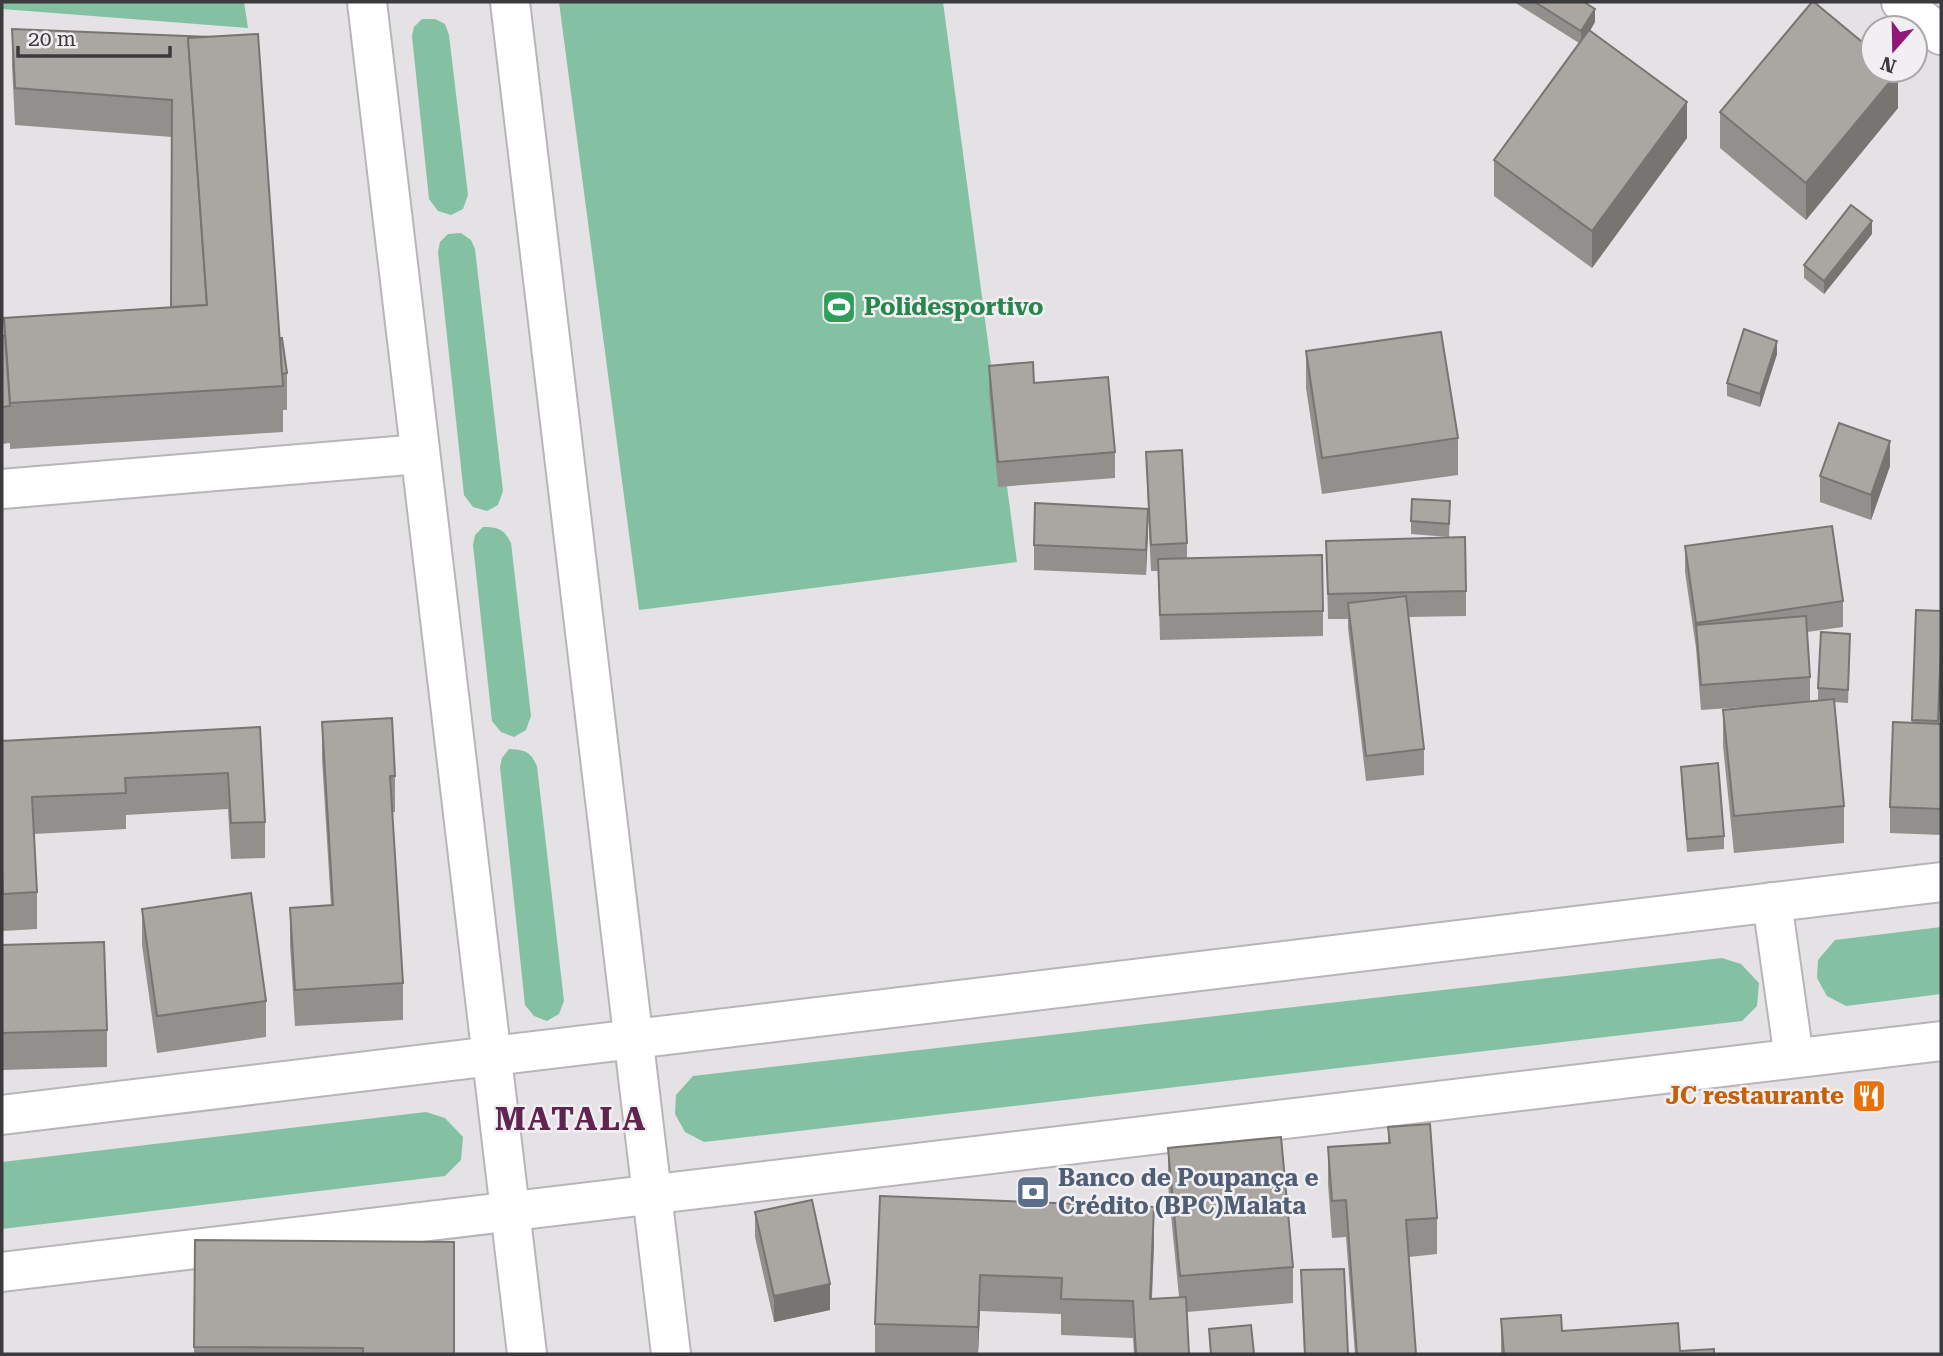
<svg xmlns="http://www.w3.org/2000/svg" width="1943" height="1356" viewBox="0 0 1943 1356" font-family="'Roboto Serif',serif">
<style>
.green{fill:#84c0a2}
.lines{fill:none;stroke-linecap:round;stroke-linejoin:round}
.minor-casing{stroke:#b8b5b9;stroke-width:42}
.minor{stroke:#fff;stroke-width:38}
.wall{fill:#92908c}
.shaded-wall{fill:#777572}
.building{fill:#aaa7a3;stroke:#777572;stroke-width:2}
.labels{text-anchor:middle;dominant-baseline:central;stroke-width:5;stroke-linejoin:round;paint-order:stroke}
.leisure-label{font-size:24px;font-weight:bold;fill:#27864d;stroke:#f2eff3;text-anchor:start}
.food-label{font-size:24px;font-weight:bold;fill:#c56008;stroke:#f2eff3;text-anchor:end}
.service-label{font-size:24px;font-weight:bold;fill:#4e5e75;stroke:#f2eff3;text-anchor:start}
.district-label{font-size:32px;font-weight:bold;letter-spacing:2px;fill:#5f254f;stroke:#f2eff3}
</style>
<rect width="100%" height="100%" fill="#e5e2e6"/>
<g class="green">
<polygon points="2,2 244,2 248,28 2,9"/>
<polygon points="559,2 943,2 1017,562 639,610"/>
<polygon points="422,19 435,19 445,24 449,35 468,195 463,209 451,215 438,211 429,199 412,36 414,27"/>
<polygon points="461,233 471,240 475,249 503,491 498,505 487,511 473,507 464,495 438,252 440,242 448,234"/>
<path d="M483 527C498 527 504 529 511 543L531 716 526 730 514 737 501 732 492 721 473 545 475 535Z"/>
<path d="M509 749C525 750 530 751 537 766L564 1001 559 1014 547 1021 534 1016 525 1005 500 767 502 758Z"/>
<polygon points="1941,927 1941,994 1846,1006 1827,996 1817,978 1818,960 1835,940"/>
<polygon points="1722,958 1741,964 1759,983 1757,1006 1742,1021 704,1142 685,1132 675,1114 676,1095 693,1076"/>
<polygon points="426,1112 445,1118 463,1137 461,1160 445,1176 2,1229 2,1162"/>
</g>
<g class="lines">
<g class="minor-casing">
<g id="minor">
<polyline points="367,2 527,1354"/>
<polyline points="510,2 671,1354"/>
<polyline points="1901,2 1941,35"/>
<polyline points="2,489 420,454"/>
<polyline points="1772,902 1794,1058"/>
<polyline points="2,1115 1941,882"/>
<polyline points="2,1272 1941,1041"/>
</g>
</g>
<use href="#minor" class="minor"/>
</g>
<g class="wall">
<polygon points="1514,2 1584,2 1595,22 1590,31 1687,138 1592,268 1494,196 1494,160 1579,43"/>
<polygon points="12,29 211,37 280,338 287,373 287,410 283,410 283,432 10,449 10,443 2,444 2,336 4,336 4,318 171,307 172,137 15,125 12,65"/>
<polygon points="1898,108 1806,220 1720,148 1720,112"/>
<polygon points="1872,234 1824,294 1804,278 1804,265"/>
<polygon points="1306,351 1458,438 1458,475 1322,494 1306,388"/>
<polygon points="1777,354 1760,407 1727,396 1727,383"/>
<polygon points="989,366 1034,383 1115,452 1115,478 998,487 989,392"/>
<polygon points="1146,452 1187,543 1187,558 1323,611 1323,636 1160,640 1158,571 1151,571 1148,513 1146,575 1034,570 1034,545 1148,509"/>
<polygon points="1890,466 1871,520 1820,502 1820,476"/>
<polygon points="1450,514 1449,537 1411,534 1411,521"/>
<polygon points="1326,541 1466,591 1466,616 1408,617 1424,749 1424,775 1366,781 1348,628 1348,619 1328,619"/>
<polygon points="1685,546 1843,601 1843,627 1807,632 1810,677 1810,701 1818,701 1818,688 1850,647 1848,703 1834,702 1844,806 1844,843 1734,853 1723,746 1723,710 1773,705 1701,710 1696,648 1685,572"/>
<polygon points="1916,610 1941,611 1941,671 1939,724 1941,724 1941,835 1890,833 1890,807 1912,723"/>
<polygon points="322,722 395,776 395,812 392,812 403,983 403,1020 295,1026 290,945 290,908 331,906 322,759"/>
<polygon points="260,727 265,822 265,858 231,859 228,809 126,815 126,829 34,834 37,892 37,929 3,931 2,904 2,741"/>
<polygon points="1681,767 1724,836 1724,849 1687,852 1681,780"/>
<polygon points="142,909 266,1001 266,1037 157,1053 142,945"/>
<polygon points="2,945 107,1030 107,1067 2,1070"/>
<polygon points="1388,1127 1437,1218 1437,1254 1409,1257 1416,1354 1355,1354 1346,1237 1332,1238 1328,1184 1328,1147 1388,1143"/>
<polygon points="1168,1148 1293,1267 1293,1303 1187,1312 1189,1354 1134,1354 1133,1338 1061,1335 1061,1314 980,1311 978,1354 875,1354 875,1324 880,1196 1154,1243 1152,1299 1179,1297 1168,1184"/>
<polygon points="755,1212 830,1310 774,1322 755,1237"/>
<polygon points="195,1240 454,1354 194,1354"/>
<polygon points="1301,1270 1348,1354 1304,1354"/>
<polygon points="1501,1319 1680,1351 1714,1354 1501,1354"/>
</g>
<g class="shaded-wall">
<polygon points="1595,9 1595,22 1581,45 1581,31"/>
<polygon points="1898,72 1898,108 1806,220 1806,183"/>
<polygon points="1687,102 1687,138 1592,268 1592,231"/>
<polygon points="1872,221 1872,234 1824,294 1824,281"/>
<polygon points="1777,341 1777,354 1760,407 1760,394"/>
<polygon points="1890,441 1890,466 1871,520 1871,495"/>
<polygon points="1148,509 1148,534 1146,575 1146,550"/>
<polygon points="1941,645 1941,671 1938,747 1938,721"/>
<polygon points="1154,1207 1154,1243 1150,1335 1150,1299"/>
<polygon points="980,1275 980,1311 978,1354 978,1327"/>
<polygon points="830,1284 830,1310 774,1322 774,1296"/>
</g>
<g class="building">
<polygon points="1535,2 1584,2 1595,9 1581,31"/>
<polygon points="1812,2 1814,2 1873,51 1873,70 1896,70 1898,72 1806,183 1720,112"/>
<polygon points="12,29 211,37 188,38 207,305 171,307 172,100 15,88"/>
<polygon points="1589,30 1687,102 1592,231 1494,160"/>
<polygon points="258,34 283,386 10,403 4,318 207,305 188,38"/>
<polygon points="1851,205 1872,221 1824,281 1804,265"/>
<polygon points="1744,329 1777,341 1760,394 1727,383"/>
<polygon points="1441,332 1458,438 1322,458 1306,351"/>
<polygon points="2,336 5,336 10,406 2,407"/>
<polygon points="280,338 282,338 287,373 282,374"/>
<polygon points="1033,362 1034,383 1108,377 1115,452 998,462 989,366"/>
<polygon points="1839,423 1890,441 1871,495 1820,476"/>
<polygon points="1182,450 1187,543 1151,545 1146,452"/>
<polygon points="1412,499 1450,501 1449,524 1411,521"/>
<polygon points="1035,503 1148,509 1146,550 1034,545"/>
<polygon points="1832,526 1843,601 1696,623 1685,546"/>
<polygon points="1465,537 1466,591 1328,594 1326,541"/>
<polygon points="1322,555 1323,611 1160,615 1158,559"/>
<polygon points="1406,596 1424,749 1366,756 1348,603"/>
<polygon points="1916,610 1941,611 1941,645 1938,721 1912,720"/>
<polygon points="1806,616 1810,677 1701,685 1696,625"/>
<polygon points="1821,632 1850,634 1848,690 1818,688"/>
<polygon points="1834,699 1844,806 1734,816 1723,710"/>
<polygon points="392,718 395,776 390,776 403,983 295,990 290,908 333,905 322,722"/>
<polygon points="1893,722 1941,724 1941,809 1890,807"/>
<polygon points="260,727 265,822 231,823 228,773 125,778 126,793 32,797 37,892 3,894 2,868 2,741"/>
<polygon points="1718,763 1724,836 1687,839 1681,767"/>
<polygon points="251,893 266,1001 157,1016 142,909"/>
<polygon points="104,942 107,1030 2,1033 2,945"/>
<polygon points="1430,1124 1437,1218 1406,1220 1416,1354 1357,1354 1346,1200 1332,1201 1328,1147 1390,1143 1388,1127"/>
<polygon points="1281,1137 1293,1267 1180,1276 1168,1148"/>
<polygon points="880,1196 1154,1207 1150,1299 1186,1297 1189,1354 1136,1354 1133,1301 1061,1299 1062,1278 980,1275 978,1327 875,1324"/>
<polygon points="812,1200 830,1284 774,1296 755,1212"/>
<polygon points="195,1240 454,1242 454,1354 363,1354 363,1348 194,1347"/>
<polygon points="1344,1269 1348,1354 1305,1354 1301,1270"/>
<polygon points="1561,1315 1562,1331 1678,1323 1680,1351 1714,1349 1714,1354 1504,1354 1501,1319"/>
<polygon points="1251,1325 1254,1354 1211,1354 1209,1329"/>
</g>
<defs>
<g id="stadium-square" transform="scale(1.75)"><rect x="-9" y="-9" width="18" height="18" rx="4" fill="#2e9e5b" stroke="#f2eff3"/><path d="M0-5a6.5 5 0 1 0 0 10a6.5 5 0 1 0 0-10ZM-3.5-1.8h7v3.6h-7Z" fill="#fff"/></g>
<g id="restaurant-square" transform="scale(1.75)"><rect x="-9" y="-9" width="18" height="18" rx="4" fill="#e8710a" stroke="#f2eff3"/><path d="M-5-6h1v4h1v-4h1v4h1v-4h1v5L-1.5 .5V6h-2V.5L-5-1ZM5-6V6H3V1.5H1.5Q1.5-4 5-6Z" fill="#fff"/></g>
<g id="bank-square" transform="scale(1.75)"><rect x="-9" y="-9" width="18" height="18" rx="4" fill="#5c6f8a" stroke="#f2eff3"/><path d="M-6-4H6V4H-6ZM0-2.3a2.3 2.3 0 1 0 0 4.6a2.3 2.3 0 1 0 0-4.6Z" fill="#fff"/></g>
</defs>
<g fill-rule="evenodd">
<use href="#stadium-square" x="839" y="307"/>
<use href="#restaurant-square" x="1869" y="1096"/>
<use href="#bank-square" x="1033" y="1192"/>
</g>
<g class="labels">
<g class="leisure-label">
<text x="864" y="307">Polidesportivo</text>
</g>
<g class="food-label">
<text x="1844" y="1096">JC restaurante</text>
</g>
<g class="service-label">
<text x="1058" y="1178">Banco de Poupança e<tspan x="1058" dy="28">Crédito (BPC)Malata</tspan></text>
</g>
<g class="district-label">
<text x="571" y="1119">MATALA</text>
</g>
</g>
<rect width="1943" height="1356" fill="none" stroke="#3b3a3c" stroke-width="7"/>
<g transform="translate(1894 49) rotate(200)"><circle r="33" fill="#f2eff3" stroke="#a9a7aa" stroke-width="2"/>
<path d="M0-5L12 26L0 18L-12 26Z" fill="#911876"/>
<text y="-10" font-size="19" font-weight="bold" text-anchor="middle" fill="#3b3a3c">N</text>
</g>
<path d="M18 46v10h152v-10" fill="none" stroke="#3b3a3c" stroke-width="3.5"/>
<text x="28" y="46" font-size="21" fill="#3b3a3c" stroke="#f2eff3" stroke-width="5" paint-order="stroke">20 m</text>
</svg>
